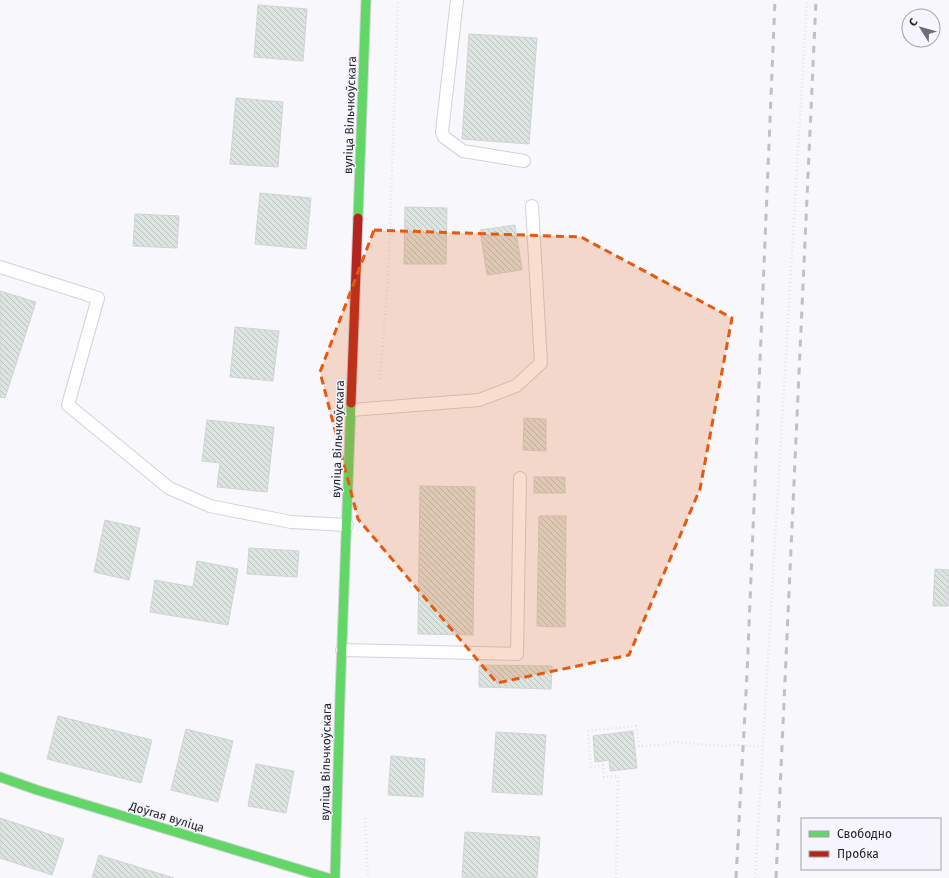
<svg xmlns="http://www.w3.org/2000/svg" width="949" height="878" viewBox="0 0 949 878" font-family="'Fira Sans',sans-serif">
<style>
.building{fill:url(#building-back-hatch);stroke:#d0d3d3}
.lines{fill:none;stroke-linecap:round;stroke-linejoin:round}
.lane-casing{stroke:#d2d2d7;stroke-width:14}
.fast-casing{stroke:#d2d2d7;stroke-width:11}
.jam-casing{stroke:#d2d2d7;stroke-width:11}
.path{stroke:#e4e3e6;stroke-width:2.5;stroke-dasharray:1 3;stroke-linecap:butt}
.lane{stroke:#fefeff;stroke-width:12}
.fast{stroke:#63d668;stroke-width:9}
.jam{stroke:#b3261e;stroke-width:9}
.rail{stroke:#c1c1c1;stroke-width:3;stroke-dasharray:7 7;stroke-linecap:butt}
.marked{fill:#e8590c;fill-opacity:0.2;stroke:#e8590c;stroke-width:3;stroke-dasharray:8 5;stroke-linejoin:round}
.labels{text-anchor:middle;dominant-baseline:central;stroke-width:3;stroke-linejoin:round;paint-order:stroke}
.street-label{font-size:12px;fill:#25252a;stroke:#f6f5fe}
</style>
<defs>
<pattern id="building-back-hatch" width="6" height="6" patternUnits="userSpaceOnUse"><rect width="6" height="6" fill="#dbe4df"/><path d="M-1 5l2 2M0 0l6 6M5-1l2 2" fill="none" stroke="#bcc3c0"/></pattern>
</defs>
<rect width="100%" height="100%" fill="#f7f7fc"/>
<g class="building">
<polygon points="258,5 307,9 303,61 254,57"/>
<polygon points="469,34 537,38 529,144 462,139"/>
<polygon points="236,98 283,102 278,167 230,164"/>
<polygon points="260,193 311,198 306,249 255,244"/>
<polygon points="405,207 447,208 446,264 404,264"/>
<polygon points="135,214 179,216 177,248 133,246"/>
<polygon points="515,225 522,270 487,275 480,230"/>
<polygon points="0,291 36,302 5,398 0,397"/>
<polygon points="235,327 279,331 273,381 230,377"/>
<polygon points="524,418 546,419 546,451 523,450"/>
<polygon points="207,420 274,427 267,492 217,487 220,463 202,461"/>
<rect x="534" y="477" width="31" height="16"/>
<polygon points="420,486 475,487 473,635 418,634"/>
<polygon points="539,516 566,516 565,627 537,626"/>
<polygon points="105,520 140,528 129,580 94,572"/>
<polygon points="249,548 299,551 297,577 247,574"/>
<polygon points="197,561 238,569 228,625 150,612 155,580 193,587"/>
<polygon points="935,569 949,570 948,606 933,606"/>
<polygon points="479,665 552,666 551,689 479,687"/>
<polygon points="58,716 152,740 141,783 47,759"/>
<polygon points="186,729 233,741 218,802 171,790"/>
<polygon points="633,731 637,768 610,771 609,760 595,762 593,736"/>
<polygon points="496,732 546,735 542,795 492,792"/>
<polygon points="391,756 425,759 423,797 388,795"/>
<polygon points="256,764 294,771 286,813 248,806"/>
<polygon points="0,818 64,839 52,875 0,858"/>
<polygon points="465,832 540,837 537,878 462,877"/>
<polygon points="99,855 174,878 92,878"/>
</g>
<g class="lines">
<g class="lane-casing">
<g id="lane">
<polyline points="457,0 442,132 444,137 463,151 524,161"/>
<polyline points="0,267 98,298 68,405 169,488 210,506 291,522 347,525"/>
<polyline points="351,410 479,400 516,386 541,363 532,206"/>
<polyline points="342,650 517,654 520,478"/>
</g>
</g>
<g class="fast-casing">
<g id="fast">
<polyline points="358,218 366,0"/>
<polyline points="0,777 37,790 328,878"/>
<polyline points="335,878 340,697 351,403"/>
</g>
</g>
<g class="jam-casing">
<polyline id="jam" points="351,403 358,218"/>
</g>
<g class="path">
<polyline points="380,379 388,282 398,0"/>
<polyline points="365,818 368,878"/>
<polyline points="616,878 618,776 604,777 603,765 591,767 588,731 636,726 639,746 661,745 676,742 722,746 743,745 762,747"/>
<polyline points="755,878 807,0"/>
</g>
<use href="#lane" class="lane"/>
<use href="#fast" class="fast"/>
<use href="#jam" class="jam"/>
<g class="rail">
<polyline points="736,878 747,674 775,0"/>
<polyline points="776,878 816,0"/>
</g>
</g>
<path class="marked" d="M374 230 581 237 732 318 700 489 629 655 497 683 358 519 320 372Z"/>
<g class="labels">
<g class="street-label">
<text transform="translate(350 115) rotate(-88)">вуліца Вільчкоўскага</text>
<text transform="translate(338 439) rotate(-88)">вуліца Вільчкоўскага</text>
<text transform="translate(326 762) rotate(-89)">вуліца Вільчкоўскага</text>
<text transform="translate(167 817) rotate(17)">Доўгая вуліца</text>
</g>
</g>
<rect x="801" y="818" width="140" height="52" fill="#f6f5fe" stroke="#a2a2a9"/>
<rect x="809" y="831" width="20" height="6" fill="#63d668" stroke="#a2a2a9"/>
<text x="837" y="838" font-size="12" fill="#25252a">Свободно</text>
<rect x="809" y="851" width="20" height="6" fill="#b3261e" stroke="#a2a2a9"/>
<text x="837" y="858" font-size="12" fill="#25252a">Пробка</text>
<g transform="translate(921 28) rotate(307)"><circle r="19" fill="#f6f5fe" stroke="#a2a2a9"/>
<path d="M0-3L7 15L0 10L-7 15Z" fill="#6e6e74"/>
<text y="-6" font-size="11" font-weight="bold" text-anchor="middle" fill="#25252a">С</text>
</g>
</svg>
